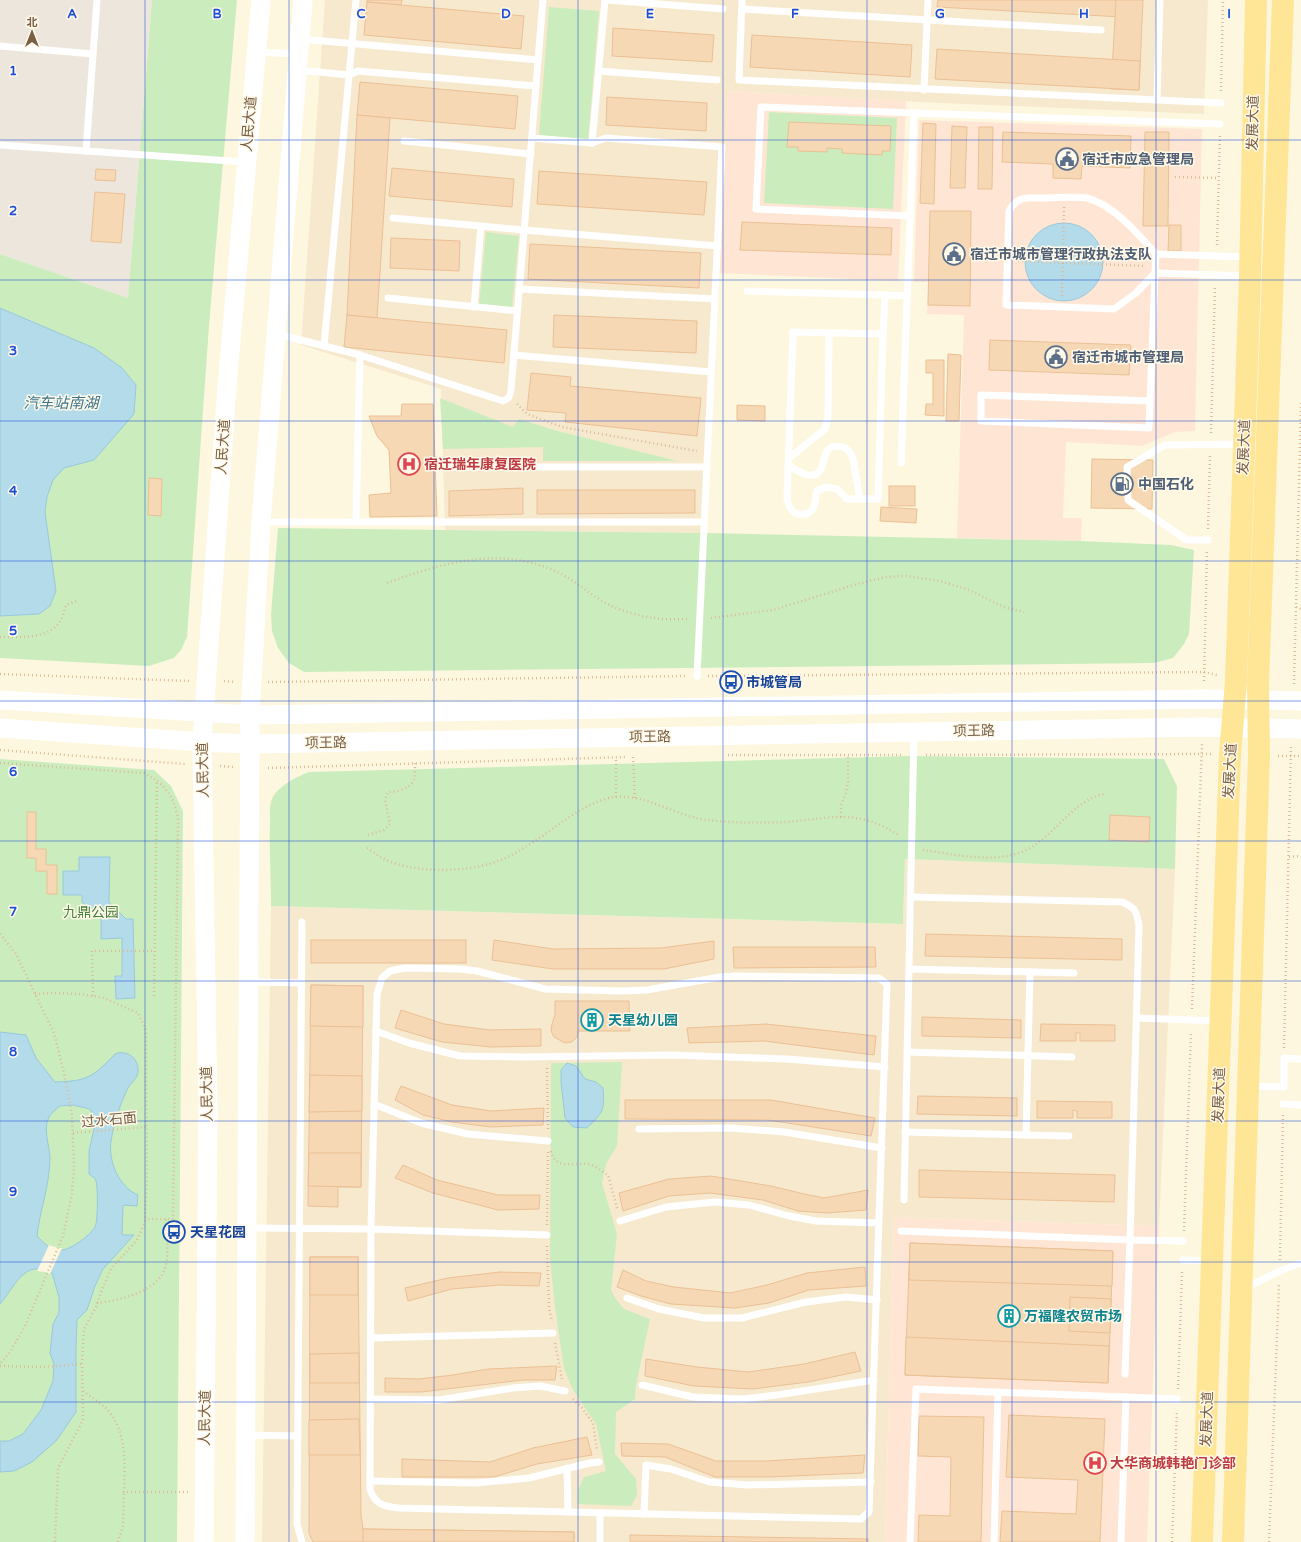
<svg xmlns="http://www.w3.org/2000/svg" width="1301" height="1542" viewBox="0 0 1301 1542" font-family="'Varela Round','Noto Sans SC',sans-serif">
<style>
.residential{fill:#f7e9ce}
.commercial{fill:#ffe6d4}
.industrial{fill:#ece6dc}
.green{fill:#cbedbe}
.water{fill:#b3dbea;stroke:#98c9dc;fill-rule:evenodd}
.pier{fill:#fef7e0}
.building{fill:#f6d8b5;stroke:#ebc094}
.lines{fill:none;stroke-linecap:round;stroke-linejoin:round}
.path{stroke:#dbbb98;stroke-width:2.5;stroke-dasharray:1 3;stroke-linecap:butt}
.lane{stroke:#fff;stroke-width:7}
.secondary{stroke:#fff;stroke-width:19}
.primary{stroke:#ffe697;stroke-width:22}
.grid{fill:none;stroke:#1d4ed8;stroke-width:1;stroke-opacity:0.55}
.labels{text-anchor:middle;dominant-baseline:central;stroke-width:3;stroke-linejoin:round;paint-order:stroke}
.street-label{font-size:14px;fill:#785e45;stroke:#fff9e9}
.service-label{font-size:14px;font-weight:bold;fill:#4e5e75;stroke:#fff9e9;text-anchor:start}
.health-label{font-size:14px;font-weight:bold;fill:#be3a42;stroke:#fff9e9;text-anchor:start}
.transit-label{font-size:14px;font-weight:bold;fill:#164399;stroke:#fff9e9;text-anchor:start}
.park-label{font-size:14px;fill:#477f3c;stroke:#fff9e9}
.culture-label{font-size:14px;font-weight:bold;fill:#0d838f;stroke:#fff9e9;text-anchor:start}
.water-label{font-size:15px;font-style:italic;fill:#3c758e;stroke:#fff9e9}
.grid-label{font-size:13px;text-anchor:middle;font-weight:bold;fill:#1d4ed8;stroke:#fff9e9;stroke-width:3;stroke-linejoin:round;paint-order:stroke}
</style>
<rect width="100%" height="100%" fill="#fef7e0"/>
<g class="residential">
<polygon points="325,0 1208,0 1204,114 918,102 728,91 707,533 445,530 441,389 301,345"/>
<polygon points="905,859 1175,869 1159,1226 894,1217 885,1542 262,1542 271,906 903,924"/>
</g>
<g class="commercial">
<polygon points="728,91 906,101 898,281 719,273"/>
<polygon points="919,120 1202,129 1195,431 1175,432 1142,446 1066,442 1063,518 1082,518 1081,541 957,538 964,315 927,314 928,282 914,282"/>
<polygon points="894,1217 1159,1226 1147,1542 885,1542"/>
</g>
<polygon class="industrial" points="0,0 152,0 128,298 0,254"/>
<g class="green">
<polygon points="152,0 237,0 209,326 187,637 181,650 174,658 149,666 0,658 0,254 128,298"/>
<polygon points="549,7 599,11 588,140 539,135"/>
<polygon points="769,112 897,118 893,209 764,203"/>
<polygon points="486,232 519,236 512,308 479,305"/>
<polygon points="440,398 513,427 519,419 554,430 677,461 543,461 543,447 443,449"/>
<polygon points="278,528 707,533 1081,541 1171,545 1194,550 1189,634 1184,644 1173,658 1154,663 304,672 289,663 278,648 272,631 271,614"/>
<path d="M910 756 1164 759 1177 786 1175 869 905 859 903 924 271 906C271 878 269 850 270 823 270 815 269 806 272 799 278 786 296 777 309 772Z"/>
<polygon points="0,759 154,770 171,786 183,811 177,1542 0,1542"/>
<polygon points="622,1062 617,1146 606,1164 602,1183 617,1234 611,1290 616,1299 624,1309 650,1319 636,1385 635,1399 616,1412 615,1454 636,1479 637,1495 631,1506 578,1504 578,1490 584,1477 606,1471 596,1424 573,1390 564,1369 555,1307 550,1259 551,1063"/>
</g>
<g class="water">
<circle cx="1064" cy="262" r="39"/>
<polygon points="0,308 94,348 122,368 136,385 134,414 94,460 64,468 53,480 47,497 45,512 56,591 50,606 39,614 0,616"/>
<polygon points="79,857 110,857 109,902 126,919 133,919 135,998 116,999 115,976 122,976 122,938 101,939 101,918 82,902 82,895 63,895 63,871 79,871"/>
<path d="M0 1032 26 1035 36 1058 55 1082C88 1081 93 1077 115 1054 118 1053 121 1052 124 1053 134 1054 141 1066 137 1076 135 1080 130 1084 128 1088 120 1104 114 1123 111 1141 108 1161 119 1187 138 1195L137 1206 123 1205 122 1235H134L103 1269 95 1286 87 1310 77 1320 76 1347V1412L56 1441 32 1462 14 1471 0 1472V1441H9L23 1434 41 1410 53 1381 54 1364 50 1353 53 1324 59 1313V1297L52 1273C24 1258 15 1287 0 1304ZM73 1105 90 1109 96 1120 89 1151V1174C92 1176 95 1178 96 1181 98 1187 98 1221 95 1227 90 1236 67 1253 57 1250 48 1248 43 1242 37 1236 40 1210 50 1184 50 1157 49 1145 43 1128 49 1117 51 1113 57 1109 60 1106Z"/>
<path d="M567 1063 576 1066 585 1079 596 1082 603 1088C605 1111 603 1112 587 1128L573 1127 565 1118 561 1082V1070Z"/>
</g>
<polygon class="pier" points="49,1245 58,1248 62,1248 50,1274 46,1272 37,1271"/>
<g class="building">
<polygon points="367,0 402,0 401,5 367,2"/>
<polygon points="938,0 1142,0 1141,18 937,7"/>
<polygon points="1116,0 1143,0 1139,90 1111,89"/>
<polygon points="367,2 524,16 521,49 364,35"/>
<polygon points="613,28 714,35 712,62 612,56"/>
<polygon points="752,35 912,45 910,77 750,67"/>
<polygon points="937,49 1140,61 1139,90 935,79"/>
<polygon points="360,82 518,96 515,129 357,115"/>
<polygon points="607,97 707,103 706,131 606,125"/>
<polygon points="357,115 390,118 377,318 347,315"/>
<polygon points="789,122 891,126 890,151 882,151 882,155 842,153 842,149 827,148 827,152 798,151 798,147 787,147"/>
<polygon points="923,123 936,124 934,204 920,203"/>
<polygon points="952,126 967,127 965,188 950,188"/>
<polygon points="979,127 993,127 992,189 978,189"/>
<polygon points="1003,132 1131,136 1130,168 1082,166 1081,179 1053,178 1053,164 1002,162"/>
<polygon points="1145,132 1169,132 1168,226 1143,226"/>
<polygon points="392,168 514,179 512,207 389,196"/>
<polygon points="96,169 116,170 115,181 95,180"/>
<polygon points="539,171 707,182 704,215 537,204"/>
<polygon points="95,192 125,194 121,243 91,241"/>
<polygon points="930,211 971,211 970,306 928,305"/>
<polygon points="742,222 892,228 891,255 740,250"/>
<polygon points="1169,225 1181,225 1181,251 1168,251"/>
<polygon points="391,238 460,241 459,271 390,268"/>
<polygon points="530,244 701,253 699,288 528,279"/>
<polygon points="347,315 507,330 504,363 344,347"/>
<polygon points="554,315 697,321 696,353 553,347"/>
<polygon points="990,340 1131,345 1129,375 989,370"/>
<polygon points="948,354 961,355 959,421 946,421"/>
<polygon points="926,360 944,360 944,416 925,415 926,404 933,404 933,373 926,373"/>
<polygon points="531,373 571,377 570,386 701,398 697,436 565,422 566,413 527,410"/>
<polygon points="402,404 433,404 437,516 370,517 369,495 391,493 389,450 377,436 369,416 401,416"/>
<polygon points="737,405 765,406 765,421 737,420"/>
<polygon points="1092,459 1153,460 1152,509 1091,508"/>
<polygon points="149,478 162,479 161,516 148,515"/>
<rect x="889" y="486" width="26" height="20"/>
<polygon points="523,488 523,514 449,516 449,491"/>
<polygon points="537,490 695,490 695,513 537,514"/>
<polygon points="881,507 917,509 916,523 880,521"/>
<polygon points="27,812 36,812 36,849 46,849 46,865 57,865 57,894 47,894 47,871 36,871 36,858 27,858"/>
<polygon points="1110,815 1150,817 1149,842 1109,840"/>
<polygon points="926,934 1122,939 1122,960 925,956"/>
<rect x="311" y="940" width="155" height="23"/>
<polygon points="494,940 553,949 661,948 714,941 714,959 664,969 553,969 492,960"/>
<polygon points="733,947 875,947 876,967 734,968"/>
<polygon points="311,985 363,986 361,1187 338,1187 338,1207 308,1206"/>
<polygon points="311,985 363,986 363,1027 310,1026"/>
<polygon points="555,1001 629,1001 630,1031 578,1031 577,1037 572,1042 565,1043 554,1037 551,1031 552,1024 555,1015"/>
<polygon points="401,1010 444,1024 490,1030 541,1029 541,1046 491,1047 442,1042 395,1028"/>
<polygon points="922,1017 1021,1020 1021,1038 922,1036"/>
<polygon points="766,1024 876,1036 874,1055 764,1041 689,1043 687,1028"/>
<polygon points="1041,1024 1115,1025 1115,1041 1080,1041 1080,1033 1076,1033 1076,1041 1040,1041"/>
<polygon points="310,1075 362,1076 362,1111 309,1112"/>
<polygon points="401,1086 452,1105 491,1111 544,1108 543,1125 491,1127 452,1122 423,1115 395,1100"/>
<polygon points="918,1096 1017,1098 1017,1116 917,1114"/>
<polygon points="625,1100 771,1100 875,1118 871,1136 768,1120 625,1119"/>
<polygon points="1037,1101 1112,1102 1112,1118 1077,1118 1077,1111 1073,1110 1073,1118 1037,1118"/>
<polygon points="309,1153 361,1153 361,1187 308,1186"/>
<polygon points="403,1165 437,1180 498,1195 540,1195 539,1209 498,1210 433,1193 395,1178"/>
<polygon points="919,1170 1115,1175 1114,1202 919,1197"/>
<polygon points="711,1176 771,1186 800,1193 824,1198 868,1190 866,1210 827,1213 798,1211 763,1200 710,1193 669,1196 623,1211 619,1193 669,1179"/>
<polygon points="910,1243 1113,1251 1108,1383 905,1375"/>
<polygon points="910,1243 1113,1251 1112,1286 909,1280"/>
<polygon points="310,1257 358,1257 361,1515 363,1529 574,1532 574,1542 313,1542 309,1533"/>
<rect x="310" y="1257" width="48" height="38"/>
<polygon points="865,1267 866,1286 809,1290 769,1303 735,1308 671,1304 641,1296 617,1287 623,1270 646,1281 674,1287 730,1293 767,1285 807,1273"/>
<polygon points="500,1272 541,1273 539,1286 500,1285 452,1289 408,1301 405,1288 448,1278"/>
<polygon points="1070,1297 1111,1299 1110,1333 1069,1331"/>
<polygon points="906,1337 1109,1346 1108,1383 905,1375"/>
<polygon points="855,1352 861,1371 808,1382 753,1389 694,1386 645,1376 646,1359 697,1367 748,1372 804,1364"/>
<polygon points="359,1353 359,1383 310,1383 310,1354"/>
<polygon points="557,1366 555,1380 523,1380 421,1392 385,1392 385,1378 419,1379 453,1375 488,1369"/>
<polygon points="1009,1415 1105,1419 1100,1542 1000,1542 1002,1511 1076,1514 1078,1480 1006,1477"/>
<polygon points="919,1416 984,1417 981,1542 918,1542 919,1515 950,1516 951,1457 918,1456"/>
<polygon points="359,1419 360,1455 309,1455 309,1420"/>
<polygon points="587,1437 592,1455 537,1464 494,1477 402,1477 402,1459 490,1462 533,1448"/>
<polygon points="621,1443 668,1444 716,1461 766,1461 865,1455 863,1473 769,1477 715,1477 665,1457 622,1456"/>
<polygon points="363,1529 574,1532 574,1542 363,1542"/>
<polygon points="630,1535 868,1539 868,1542 630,1542"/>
</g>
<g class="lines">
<g class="path">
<polyline points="1221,91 1223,0"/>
<polyline points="1175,177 1219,178"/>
<polyline points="1217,245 1220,134"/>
<polyline points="1018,261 1145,266"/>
<polyline points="1062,296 1064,207"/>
<polyline points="517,404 527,414 562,427 697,451"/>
<polyline points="1211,433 1215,286"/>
<polyline points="1208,529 1210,456"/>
<path d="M387 583C442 563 500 545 557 572 577 581 594 599 614 607 625 612 643 617 655 618 666 620 678 619 689 619"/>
<polyline points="1296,607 1301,609"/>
<polyline points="711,618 773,610 857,584 886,577 906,576 940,581 969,590 1004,607 1024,612"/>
<path d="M0 637C19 637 49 640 61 620 63 616 64 610 66 605L77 601"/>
<polyline points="0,674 189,681"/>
<polyline points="708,676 1204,672 1217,675"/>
<polyline points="224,681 235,682"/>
<polyline points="1204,681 1207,550"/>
<polyline points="268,682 685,676"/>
<polyline points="1294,684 1301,403"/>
<polyline points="0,750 185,764"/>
<polyline points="728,755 903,755"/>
<polyline points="926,755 1211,754"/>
<polyline points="1278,756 1301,756"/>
<polyline points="633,757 635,799"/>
<path d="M0 763 144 773C166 785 172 793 178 818L173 1219H145"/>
<polyline points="220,766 233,767"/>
<polyline points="268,768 627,757"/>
<polyline points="616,797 616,757"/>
<polyline points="841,817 841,805 846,793 848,782 848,755"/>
<path d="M368 835 384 830 390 824 385 800 388 792C396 792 410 789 414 780 415 776 415 768 415 763"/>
<path d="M367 848C372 851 377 855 382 858 410 873 462 873 492 863 506 859 518 852 530 844 555 829 576 808 605 799 641 789 673 816 707 820 731 823 762 823 786 822 833 818 857 808 900 836"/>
<path d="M923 850C955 854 995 865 1026 850 1053 838 1074 799 1104 794"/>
<polyline points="1289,857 1301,856"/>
<polyline points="0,934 16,954 54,1033 64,1073 72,1115 74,1167 72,1194 63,1236 25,1326 10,1352 0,1364"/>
<polyline points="35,994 53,993 80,994 104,998 138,1013 146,1030 147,1175 145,1222 137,1240 111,1269 101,1292 96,1307 84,1329 82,1364 83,1420 58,1468 55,1542"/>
<polyline points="93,996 92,951 155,951"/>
<polyline points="154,996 157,781"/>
<polyline points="1192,1009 1202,744"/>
<polyline points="1284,1048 1291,747"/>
<polyline points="547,1068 548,1131"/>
<polyline points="73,1133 146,1127"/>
<path d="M551 1151C556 1171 573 1162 588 1164 595 1165 602 1172 608 1175L618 1211"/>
<polyline points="547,1225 548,1152"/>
<polyline points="1184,1231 1191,1032"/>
<polyline points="547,1246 549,1307 552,1322"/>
<polyline points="1280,1260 1283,1115"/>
<path d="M97 1303C120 1300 160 1292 166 1265 169 1251 166 1234 166 1219"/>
<polyline points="555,1343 562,1379"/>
<polyline points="0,1366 43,1367 82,1364"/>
<polyline points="1178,1389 1182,1272"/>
<path d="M83 1391C91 1397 99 1402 106 1408 127 1430 125 1464 124 1492H188"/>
<polyline points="573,1399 582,1408 593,1423 597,1450"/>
<polyline points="118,1542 123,1526 124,1492"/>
<polyline points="1172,1542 1177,1410"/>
<polyline points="1269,1542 1279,1285"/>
</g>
<g class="lane">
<polyline points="607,0 723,9"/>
<polyline points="742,0 739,80 1221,103"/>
<polyline points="742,9 1101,30"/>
<polyline points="301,39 538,60"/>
<polyline points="0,46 93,54"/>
<polyline points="257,52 299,54"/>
<polyline points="298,70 349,75 358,71 536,86"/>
<polyline points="599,71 717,80"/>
<polyline points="924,90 928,0"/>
<polyline points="1157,100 1160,0"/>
<polyline points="532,138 592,143 606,138 722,147 697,676"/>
<polyline points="404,141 531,154"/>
<polyline points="592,143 605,0"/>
<polyline points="0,145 245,162"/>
<polyline points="86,151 97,0"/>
<polyline points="909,216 756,209 761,107 914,113"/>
<polyline points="393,218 524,230 718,246"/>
<polyline points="1156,254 1248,257"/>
<polyline points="519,289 715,299"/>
<path d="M747 291 885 295 883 334 878 499H847L837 489 826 487 817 491C815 497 816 505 812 510 810 513 807 514 804 514 793 516 789 508 787 499L793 332 883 334"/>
<polyline points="885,295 906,296"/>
<polyline points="388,298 517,311"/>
<polyline points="474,307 481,226"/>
<path d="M277 334 360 355 503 401C509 399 510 396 511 390L543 0"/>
<polyline points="324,346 356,0"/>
<polyline points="514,355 711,372"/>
<path d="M1150 401 981 395V421L1149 428 1155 273 1156 254C1138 234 1114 205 1087 198 1076 196 1055 198 1043 198 1027 198 1018 195 1009 211L1006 305 1114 309 1136 293 1155 273 1248 276"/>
<polyline points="788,459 825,429 828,418 829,333"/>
<polyline points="901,463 914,113 1220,124"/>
<path d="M788 465C796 470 814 483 821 469 825 461 823 453 831 447 842 445 850 447 853 459L860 499"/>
<polyline points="447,467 707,467"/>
<polyline points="356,521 360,355"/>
<polyline points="261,522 704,522"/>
<polyline points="1208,540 1187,540 1128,500 1127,467 1165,445 1244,444 1265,445"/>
<polyline points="302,922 297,1524 302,1542"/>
<polyline points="909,969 1074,973"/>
<polyline points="250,982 301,983"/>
<polyline points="1137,1018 1218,1021"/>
<polyline points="376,1031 409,1043 460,1056 524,1057 672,1055 787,1059 885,1067"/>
<polyline points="907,1052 1072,1057"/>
<polyline points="1251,1086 1284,1087 1284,1058 1301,1059"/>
<polyline points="374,1104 421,1123 468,1134 548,1141"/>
<polyline points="1283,1104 1301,1105"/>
<polyline points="639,1129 731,1128 784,1132 882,1148"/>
<polyline points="905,1132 1069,1136"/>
<polyline points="1026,1135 1030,972"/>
<polyline points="904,1200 914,732"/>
<polyline points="620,1221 666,1207 715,1202 749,1205 789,1216 816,1221 879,1223"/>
<path d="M247 1228 371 1229 370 1490C376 1505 383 1506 398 1508L861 1519 869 1512 887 984 879 978 735 976 720 977 647 990 624 991 545 989 477 971 460 969 405 968 390 971 382 978 377 994 371 1229 547 1235"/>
<path d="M901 1231 1130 1240 1139 925C1136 911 1136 908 1122 902L910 897"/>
<polyline points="1183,1260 1210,1261"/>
<polyline points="1245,1288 1280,1271 1301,1263"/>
<polyline points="627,1298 659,1309 704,1318 742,1318 806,1302 846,1297 877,1300"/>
<polyline points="371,1338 553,1333"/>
<polyline points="1125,1374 1130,1240 1183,1241"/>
<polyline points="642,1385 693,1397 742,1399 777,1395 874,1380"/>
<polyline points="371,1399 439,1400 513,1388 540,1386 565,1391"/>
<polyline points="246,1435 298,1436"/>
<polyline points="567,1468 568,1512"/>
<polyline points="370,1481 476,1483 529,1478 590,1463 599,1462"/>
<polyline points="644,1514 646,1465 671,1469 709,1482 747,1485 871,1482"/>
<polyline points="600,1542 600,1513"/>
<polyline points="910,1542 916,1389 1177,1399"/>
<polyline points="994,1542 998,1392"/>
<polyline points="1121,1542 1126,1397"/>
</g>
<g class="secondary">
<polyline points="0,700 250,715 1203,699 1301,701"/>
<polyline points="0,728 202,742 249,744 1202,727 1301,729"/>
<polyline points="204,1542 208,1113 202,742 227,386 261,0"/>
<polyline points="245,1542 250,715 261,522 303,0"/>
</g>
<g class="primary">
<polyline points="1202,1542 1230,755 1236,681 1250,276 1256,0"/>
<polyline points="1233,1542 1259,755 1258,683 1283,0"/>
</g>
</g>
<path class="grid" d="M145 0V1542M289 0V1542M434 0V1542M578 0V1542M723 0V1542M867 0V1542M1012 0V1542M1156 0V1542M0 140H1301M0 280H1301M0 421H1301M0 561H1301M0 701H1301M0 841H1301M0 981H1301M0 1121H1301M0 1262H1301M0 1402H1301"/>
<defs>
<g id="civic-ring" transform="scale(1.15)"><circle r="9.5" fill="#fff9e9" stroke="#5c6f8a" stroke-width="1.5"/><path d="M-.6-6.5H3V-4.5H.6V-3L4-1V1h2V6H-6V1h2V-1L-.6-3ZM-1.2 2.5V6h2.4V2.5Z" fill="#5c6f8a"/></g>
<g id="hospital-ring" transform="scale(1.15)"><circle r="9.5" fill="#fff9e9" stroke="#e0444e" stroke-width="1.5"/><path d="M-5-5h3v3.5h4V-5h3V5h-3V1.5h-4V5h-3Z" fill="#e0444e"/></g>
<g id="fuel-ring" transform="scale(1.15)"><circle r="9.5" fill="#fff9e9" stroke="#5c6f8a" stroke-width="1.5"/><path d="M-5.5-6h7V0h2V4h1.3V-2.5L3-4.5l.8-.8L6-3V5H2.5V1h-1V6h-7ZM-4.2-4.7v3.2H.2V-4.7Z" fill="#5c6f8a"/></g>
<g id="bus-ring" transform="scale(1.15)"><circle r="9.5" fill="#fff9e9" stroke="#1a4fb4" stroke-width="1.5"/><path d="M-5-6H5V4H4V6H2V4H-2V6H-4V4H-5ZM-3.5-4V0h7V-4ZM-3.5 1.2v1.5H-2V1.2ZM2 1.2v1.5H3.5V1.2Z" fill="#1a4fb4"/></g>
<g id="building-ring" transform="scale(1.15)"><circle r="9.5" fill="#fff9e9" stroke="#0f9aa8" stroke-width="1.5"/><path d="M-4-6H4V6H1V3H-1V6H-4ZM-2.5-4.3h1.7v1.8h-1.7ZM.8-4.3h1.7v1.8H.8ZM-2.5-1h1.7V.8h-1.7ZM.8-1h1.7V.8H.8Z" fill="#0f9aa8"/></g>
</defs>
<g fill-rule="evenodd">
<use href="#civic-ring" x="1067" y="159"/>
<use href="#civic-ring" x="954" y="254"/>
<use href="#civic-ring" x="1056" y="357"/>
<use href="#hospital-ring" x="409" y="464"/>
<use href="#fuel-ring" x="1122" y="484"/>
<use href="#bus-ring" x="731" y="682"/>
<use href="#building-ring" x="592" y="1020"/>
<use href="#bus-ring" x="174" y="1232"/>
<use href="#building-ring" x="1009" y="1316"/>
<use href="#hospital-ring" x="1095" y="1463"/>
</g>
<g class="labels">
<g class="street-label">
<text transform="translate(1253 123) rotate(-89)">发展大道</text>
<text transform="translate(249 124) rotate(-85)">人民大道</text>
<text transform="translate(223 447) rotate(-86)">人民大道</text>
<text transform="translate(1244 447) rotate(-88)">发展大道</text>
<text transform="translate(974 731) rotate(-1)">项王路</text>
<text transform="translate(650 737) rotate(-1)">项王路</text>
<text transform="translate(326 743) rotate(-1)">项王路</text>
<text transform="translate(203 770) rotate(-91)">人民大道</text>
<text transform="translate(1230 771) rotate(-87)">发展大道</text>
<text transform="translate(207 1094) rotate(-91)">人民大道</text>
<text transform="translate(1219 1095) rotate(-88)">发展大道</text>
<text transform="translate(109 1120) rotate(-5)">过水石面</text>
<text transform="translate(205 1418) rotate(-89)">人民大道</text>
<text transform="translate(1207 1419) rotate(-88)">发展大道</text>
</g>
<g class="service-label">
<text x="1082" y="159">宿迁市应急管理局</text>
<text x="970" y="254">宿迁市城市管理行政执法支队</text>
<text x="1072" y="357">宿迁市城市管理局</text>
<text x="1138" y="484">中国石化</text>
</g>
<g class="health-label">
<text x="424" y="464">宿迁瑞年康复医院</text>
<text x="1110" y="1463">大华商城韩艳门诊部</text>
</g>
<g class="transit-label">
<text x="746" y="682">市城管局</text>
<text x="190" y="1232">天星花园</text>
</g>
<g class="park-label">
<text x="91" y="912">九鼎公园</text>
</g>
<g class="culture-label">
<text x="608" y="1020">天星幼儿园</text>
<text x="1024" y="1316">万福隆农贸市场</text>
</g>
<g class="water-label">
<text x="61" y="403">汽车站南湖</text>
</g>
</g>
<g class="grid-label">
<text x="72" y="18">A</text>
<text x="217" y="18">B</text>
<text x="361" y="18">C</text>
<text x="506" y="18">D</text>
<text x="650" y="18">E</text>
<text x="795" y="18">F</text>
<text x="940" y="18">G</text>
<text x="1084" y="18">H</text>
<text x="1229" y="18">I</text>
<text x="13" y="75">1</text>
<text x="13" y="215">2</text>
<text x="13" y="355">3</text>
<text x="13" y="495">4</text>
<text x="13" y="635">5</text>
<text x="13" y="776">6</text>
<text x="13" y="916">7</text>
<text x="13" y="1056">8</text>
<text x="13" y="1196">9</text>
</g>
<g transform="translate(32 32)" stroke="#fff9e9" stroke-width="3" paint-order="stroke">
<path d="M0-3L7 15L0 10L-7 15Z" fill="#785e45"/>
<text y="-6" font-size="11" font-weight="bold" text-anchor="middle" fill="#785e45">北</text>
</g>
</svg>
